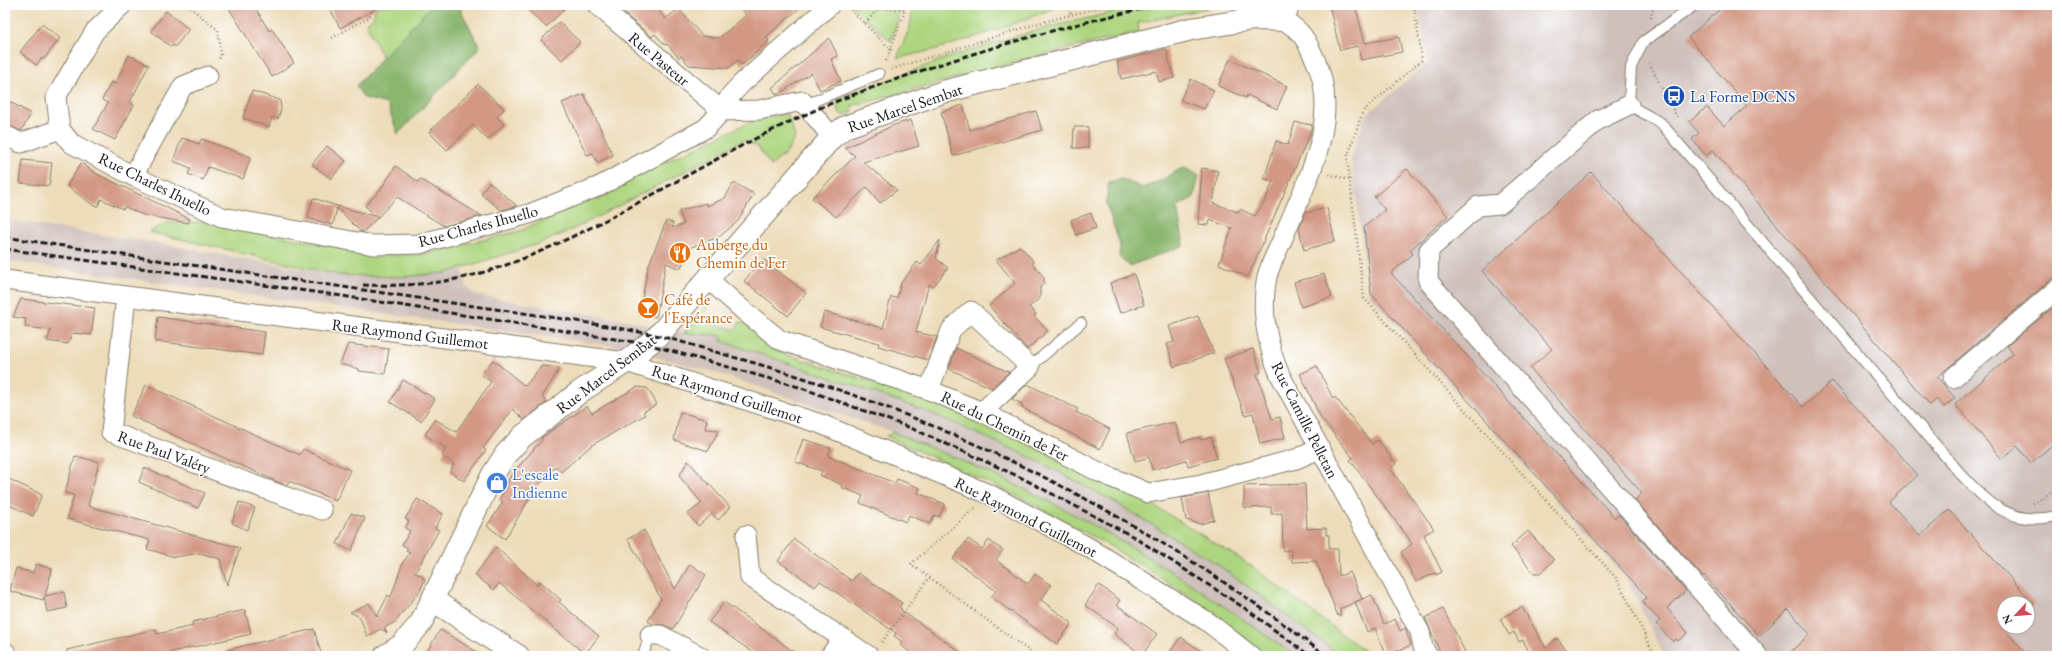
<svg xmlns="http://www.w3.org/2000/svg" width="2062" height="661" viewBox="0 0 2062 661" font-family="'EB Garamond',serif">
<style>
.industrial{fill:#cfc0bb;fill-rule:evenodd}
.green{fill:#add57f;stroke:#64784e}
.forest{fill:#8ab66e;stroke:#536945}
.building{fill:#d39884}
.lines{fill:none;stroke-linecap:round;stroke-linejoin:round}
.service-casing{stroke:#847c6a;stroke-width:12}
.minor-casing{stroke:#847c6a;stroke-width:21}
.tertiary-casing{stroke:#847c6a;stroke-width:24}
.secondary-casing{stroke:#847c6a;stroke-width:24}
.path{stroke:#847c6a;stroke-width:2.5;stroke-dasharray:1 3;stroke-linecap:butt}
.service{stroke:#fff;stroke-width:10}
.minor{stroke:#fff;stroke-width:19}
.tertiary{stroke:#fff;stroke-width:22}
.secondary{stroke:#fff;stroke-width:22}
.rail{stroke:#1c1c1c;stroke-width:3;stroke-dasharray:6 3;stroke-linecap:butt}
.labels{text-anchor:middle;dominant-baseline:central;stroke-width:3;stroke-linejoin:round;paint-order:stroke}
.street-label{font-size:16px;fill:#1c1c1c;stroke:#fff}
.transit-label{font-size:16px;fill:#164399;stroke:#fff;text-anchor:start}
.food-label{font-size:16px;fill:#c56008;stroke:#fff;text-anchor:start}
.shop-label{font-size:16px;fill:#366cbe;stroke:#fff;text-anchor:start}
</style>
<rect width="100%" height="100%" fill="#fff"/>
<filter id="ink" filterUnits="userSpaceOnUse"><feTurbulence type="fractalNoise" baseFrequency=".025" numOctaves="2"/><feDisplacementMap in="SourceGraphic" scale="8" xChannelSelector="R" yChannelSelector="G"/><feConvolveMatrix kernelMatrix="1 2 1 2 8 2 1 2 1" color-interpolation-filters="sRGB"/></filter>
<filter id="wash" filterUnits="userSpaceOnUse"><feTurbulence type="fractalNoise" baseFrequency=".012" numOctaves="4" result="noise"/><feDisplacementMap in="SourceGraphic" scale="16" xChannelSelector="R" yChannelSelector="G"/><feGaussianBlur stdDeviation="0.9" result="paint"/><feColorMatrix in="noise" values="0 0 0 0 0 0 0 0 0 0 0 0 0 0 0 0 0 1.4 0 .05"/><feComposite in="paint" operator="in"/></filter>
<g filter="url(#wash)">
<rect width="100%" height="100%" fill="#eddcb9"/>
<g class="industrial">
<path d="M1418 5H2057V656H1664L1626 578 1369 295 1351 158 1365 116 1428 62ZM2004 603H2028V627H2004Z"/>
<polygon points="5,220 161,244 339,275 401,277 446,273 462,269 467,287 475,295 626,320 684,333 722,336 721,341 847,383 933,414 1032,458 1113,501 1217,564 1341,656 1295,656 1209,595 1029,491 893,432 714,372 614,346 5,261"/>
</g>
<g class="green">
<polygon points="377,5 436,5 383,58 366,24 373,17"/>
<polygon points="851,5 900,5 897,22 891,41"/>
<path d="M913 5H1053L1054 8C1003 28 950 48 897 58L910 27Z"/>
<polygon points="1144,5 1222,5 1138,23 1139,32 1042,55 852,106 853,112 843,116 838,111 837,99 958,54 1041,29"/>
<polygon points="787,113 795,137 787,152 771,166 758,147 744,140 582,225 544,242 446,273 401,277 339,275 149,232 166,223 204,222 388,256 425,254 520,231 754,120"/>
<polygon points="708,301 704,321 736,330 740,322 746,324 773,350 869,381 907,390 984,423 1148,502 1247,563 1371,656 1341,656 1217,564 1113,501 1032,458 933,414 847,383 721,341 722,336 684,333"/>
<path d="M893 432C938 451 984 469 1028 491 1123 537 1210 595 1295 656H1269L1193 598 1108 545 1026 500 886 436Z"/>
</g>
<g class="forest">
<polygon points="432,5 458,5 480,47 398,134 387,104 364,98 356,86"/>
<polygon points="1184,167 1199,176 1194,197 1177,207 1184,245 1129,266 1119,256 1120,245 1106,203 1109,182 1122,179 1143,188 1162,180"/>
</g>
<g id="blocks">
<g class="building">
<polygon points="227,5 254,5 269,31 272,29 294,63 272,77"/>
<polygon points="328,5 383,5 340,28"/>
<polygon points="523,5 568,5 546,27"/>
<polygon points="614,5 655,5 665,19 679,9 702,36 719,38 746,15 737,5 803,5 766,37 769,41 742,65 738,60 729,68 689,65 681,56 679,58 667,44 665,45 655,34 652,37"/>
<polygon points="1329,5 1355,5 1365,43 1399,37 1402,52 1361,60 1358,46 1340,50"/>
<polygon points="1725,5 2057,5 2057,274 1937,377 1955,398 1944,407 1937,399 1930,405 1713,150 1706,156 1692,139 1699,133 1689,122 1707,107 1724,126 1747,106 1688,37"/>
<polygon points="166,11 189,29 176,46 170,46 151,31"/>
<polygon points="559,22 580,42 562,60 541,40"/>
<polygon points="42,24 60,38 44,59 42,58 36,65 20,52"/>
<polygon points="829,38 838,56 831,59 841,81 820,90 811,73 777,95 772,88"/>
<polygon points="1166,49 1174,78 1159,82 1156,71 1121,79 1117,62"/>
<polygon points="129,55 149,65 130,102 134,105 115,140 93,129 108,103 102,100 111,82 115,84"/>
<polygon points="1230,59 1287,86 1277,109 1247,95 1246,98 1218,86"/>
<polygon points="1191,79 1214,90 1204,109 1180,100"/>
<polygon points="478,84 504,109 497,117 504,124 488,140 473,125 447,150 429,132"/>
<polygon points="252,91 280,100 281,109 278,119 272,117 269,127 243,118"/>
<polygon points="584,94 613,155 597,163 593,153 587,155 562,103"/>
<polygon points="5,99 31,114 21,131 5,124"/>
<polygon points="963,105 970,130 1036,111 1042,130 953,156 941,112"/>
<polygon points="911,120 919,146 863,162 897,190 880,203 867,187 836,217 812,198 855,156 845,148 894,125"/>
<polygon points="1295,122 1312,125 1309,136 1248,277 1219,264 1232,228 1210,220 1209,225 1198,224 1202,168 1218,171 1213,203 1238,212 1240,209 1255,216 1265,201 1273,181 1264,179 1276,141 1288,145"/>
<polygon points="1074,127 1088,127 1088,148 1073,148"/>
<polygon points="182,138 199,144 201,139 251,157 243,179 208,167 203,180 188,174 191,168 173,161"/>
<polygon points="327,146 346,161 331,179 312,164"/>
<polygon points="23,160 52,163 49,186 20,183"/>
<polygon points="81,163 97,174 190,219 188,223 143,215 125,207 123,209 101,199 98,206 93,205 67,186"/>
<polygon points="396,166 418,182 420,179 482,216 444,226 397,197 378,217 365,206 381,189"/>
<polygon points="1407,169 1448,216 1410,250 1413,254 1391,273 1615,518 1619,515 1686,591 1667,608 1688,633 1678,641 1676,639 1673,642 1656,624 1660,621 1642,602 1647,597 1371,294 1364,227 1385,210 1374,197"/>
<polygon points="1591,172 1803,407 1832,381 1918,475 1889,502 1920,536 1949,510 2034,604 2028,610 2028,603 2004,603 2004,627 2009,627 2005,630 2028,656 1786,656 1810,634 1788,609 1759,636 1704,575 1702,576 1635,500 1642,493 1530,368 1552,349 1482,271"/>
<polygon points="489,182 517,206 501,210 481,194"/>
<polygon points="733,184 736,184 754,194 738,221 719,237 691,247 680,269 666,263 656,317 639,315 648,267 666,221 673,223 672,228 684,224 679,211 706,203 707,206 725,198"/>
<polygon points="313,198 337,206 378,217 363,232 360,231 337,208 333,225 308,218"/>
<polygon points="1327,208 1335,241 1304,250 1299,229 1305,213"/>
<polygon points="1091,213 1096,228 1076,235 1071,220"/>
<polygon points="940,240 936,258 948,268 933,287 929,284 916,332 937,337 928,360 878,346 879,343 820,327 824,312 883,328 891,297 897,298 901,283 917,262 921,265"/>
<polygon points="1020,246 1034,262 1032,263 1044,277 1044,284 1040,287 1040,298 1029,307 1036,314 1034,316 1048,331 1027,349 989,306 1015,283 996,260"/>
<polygon points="763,259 806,293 788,316 744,281"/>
<polygon points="1134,274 1144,305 1120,313 1110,283"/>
<polygon points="1324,274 1332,297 1301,307 1294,282"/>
<polygon points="21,299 95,308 91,335 72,333 68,344 47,341 51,330 25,327 26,319 13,317"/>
<polygon points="2052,308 2057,314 2057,441 2031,463 2017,446 2002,459 1955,404 2013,354 2007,346"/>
<polygon points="1198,316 1214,353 1174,367 1167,344 1174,342 1169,326"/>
<polygon points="158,317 265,332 262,355 155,341"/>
<polygon points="348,344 389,349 385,374 359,371 359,369 340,364"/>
<polygon points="956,348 993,365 1009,372 992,388 949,369"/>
<polygon points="1253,349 1261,372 1257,374 1272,419 1280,417 1285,438 1260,444 1253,413 1245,415 1224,359"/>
<polygon points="493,360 525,386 542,366 560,368 542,397 547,402 524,420 513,409 483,448 486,450 464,481 450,472 454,464 442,456 446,448 425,435 435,419 456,432 491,382 481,374"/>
<polygon points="1317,366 1333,399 1335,397 1372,444 1378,440 1396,464 1390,468 1434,529 1424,535 1442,572 1436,575 1435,573 1416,582 1401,552 1412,544 1407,536 1350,460 1353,458 1321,418 1300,374"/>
<polygon points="403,380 435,399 421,421 390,402"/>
<polygon points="1027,384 1078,409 1076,412 1110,429 1100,449 1021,407 1022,404 1012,399"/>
<polygon points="146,385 300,455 303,449 350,470 336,501 289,481 287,485 278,482 131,416"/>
<polygon points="637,387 647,388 657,404 643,412 645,415 592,445 561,472 556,466 535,489 505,539 487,526 503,502 499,500 512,474 542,440 541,438 587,406 592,413"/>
<polygon points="680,412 707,420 705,429 719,430 708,451 674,440"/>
<polygon points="1175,422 1181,442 1200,437 1200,440 1211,437 1217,458 1188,466 1186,460 1152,470 1149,457 1135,461 1127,433"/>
<polygon points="803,439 831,448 828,456 895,483 897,479 920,488 918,493 945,504 939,517 934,515 930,524 909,515 906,522 860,503 863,496 841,487 842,485 820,475 822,471 795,462"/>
<polygon points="75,456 99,462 88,506 240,548 227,585 220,559 200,553 175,557 147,549 150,540 67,519 74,495 65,493"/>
<polygon points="688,461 730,507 718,520 712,514 698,526 688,514 702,503 679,476"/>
<polygon points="144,468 205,493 198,508 139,482"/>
<polygon points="5,477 42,495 33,516 5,503"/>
<polygon points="1305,484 1307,529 1326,528 1326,535 1329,535 1329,549 1338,549 1339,576 1350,572 1362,599 1340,609 1340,616 1338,616 1316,561 1292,562 1291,550 1283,551 1282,513 1271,514 1271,507 1244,508 1244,486"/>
<polygon points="1208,493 1214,520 1200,524 1186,520 1182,498"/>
<polygon points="417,499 443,514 435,528 439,530 415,573 423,576 422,578 425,579 420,591 395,622 384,628 387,633 381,629 367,636 360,617 350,612 369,603 377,617 388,595 391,597 403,562 410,553 406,551 408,548 402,545 410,531 405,528 409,521 405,519"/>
<polygon points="239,502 255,508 247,530 232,523"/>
<polygon points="351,513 365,518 351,551 337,544"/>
<polygon points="644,530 675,589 690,564 706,575 673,629 665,625 653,624 648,621 661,599 628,539"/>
<polygon points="1528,531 1554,560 1540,573 1534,573 1511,546"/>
<polygon points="794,539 852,581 858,573 902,603 899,607 902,609 901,610 966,656 916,656 900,645 902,642 894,636 896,633 820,581 815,587 778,561"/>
<polygon points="968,539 982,549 989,540 995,545 1003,550 996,560 1028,584 1035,574 1051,585 1041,600 1072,623 1057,644 991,597 996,591 953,559"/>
<polygon points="496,547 537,585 540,581 561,600 559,602 599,636 585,654 499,583 494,590 475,575"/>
<polygon points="36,564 52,569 45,596 64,592 67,608 47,612 44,597 43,600 10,591 16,568 33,573"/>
<polygon points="1099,585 1120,600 1117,605 1157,634 1142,655 1114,634 1118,628 1085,605"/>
<polygon points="1372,595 1384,624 1395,619 1400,631 1405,628 1411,645 1386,656 1375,628 1367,632 1355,602"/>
<polygon points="724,602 768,633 800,656 758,656 709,622"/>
<polygon points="1522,607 1546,648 1557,638 1571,656 1531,656 1523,640 1519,642 1514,632 1509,635 1500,619"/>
<polygon points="1443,609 1456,634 1467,656 1442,656 1425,618"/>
<polygon points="245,610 251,634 154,656 67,656 67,650 156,629 157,634 193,626 192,622"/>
<polygon points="314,629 321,653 309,656 228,656 227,650"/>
<polygon points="440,630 454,638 483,656 424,656"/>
<polygon points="1181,637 1208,656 1167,656"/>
</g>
</g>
</g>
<g filter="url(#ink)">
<use href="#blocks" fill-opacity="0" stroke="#847c6a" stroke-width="1"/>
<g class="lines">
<g class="service-casing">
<g id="service">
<path d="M1695 5 1643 42 1631 67 1629 105 1661 123 1958 471C1988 503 2010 527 2057 516"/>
<polyline points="805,105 879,74"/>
<polyline points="1030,367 1081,323"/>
<polyline points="643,656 650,635"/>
</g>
</g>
<g class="minor-casing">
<g id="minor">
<polyline points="597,5 722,111 730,96 741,84 830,5"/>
<path d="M1284 20C1289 24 1296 28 1300 33 1307 40 1310 49 1314 57 1344 117 1306 181 1283 238 1278 250 1270 264 1267 277 1260 309 1267 345 1280 375L1420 632 1423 647 1428 656"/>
<polyline points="1629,105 1598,120 1500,204 1478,206 1429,250 1428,281 1758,656"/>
<polyline points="60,129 71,143 133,176 222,217 373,245 419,244 529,214 600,186 706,128 722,111 759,110 802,101 832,137"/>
<polyline points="5,135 21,143 60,129 56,97 95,31 122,5"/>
<polyline points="133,176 183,86 208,76"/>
<polyline points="708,279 743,310 780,340 929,390 982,412 1101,473 1148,493 1201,484 1296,459 1319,449"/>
<polyline points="5,280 626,362 821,424 991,495 1088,547 1208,622 1251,656"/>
<polyline points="126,297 111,432 322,510"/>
<polyline points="1953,378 2057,289"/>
<polyline points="929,390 951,330 971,311 1030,367 982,412"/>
<polyline points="746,535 750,577 869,656"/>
<polyline points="650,635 660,635 700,656"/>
<polyline points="830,656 843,638"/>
</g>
</g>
<g class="tertiary-casing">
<g id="tertiary">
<polyline points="433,600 518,656"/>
<polyline points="385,656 402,645 421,623 492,476 506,454 523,436 581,391 626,362 658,336 832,137 845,127 943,92 1191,29 1254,19 1284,20 1288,5"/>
</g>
</g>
<g class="secondary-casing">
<polyline id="secondary" points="5,654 6,656"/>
</g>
<g class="path">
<polyline points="187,5 218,30 221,56 218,60"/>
<polyline points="1067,5 1071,15"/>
<polyline points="1414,5 1422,60 1363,111 1347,158 1364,298 1617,579 1655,656"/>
<polyline points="848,7 891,50"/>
<polyline points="1651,18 1653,5"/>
<polyline points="865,23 878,9 904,9"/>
<polyline points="332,38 370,17 373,5"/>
<polyline points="886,61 904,14 904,5"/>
<polyline points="1649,63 1677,117"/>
<polyline points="892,69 1039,23 1111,5"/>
<polyline points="1329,174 1350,180"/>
<polyline points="2033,503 2045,497 2057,487"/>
<polyline points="975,508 911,564 1036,656"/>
<polyline points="882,642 929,578"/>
</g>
<use href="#service" class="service"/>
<use href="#minor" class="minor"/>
<use href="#tertiary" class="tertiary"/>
<use href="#secondary" class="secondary"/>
<g class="rail">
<path d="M5 237C140 258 276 277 411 297 492 309 575 319 655 335 685 342 714 352 744 360 956 420 1152 521 1326 656"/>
<polyline points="5,249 342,296 647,344 799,387 911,428 1020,477 1134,537 1246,609 1310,656"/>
<path d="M363 285C395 286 429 285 461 278 507 268 550 248 592 227 665 190 734 146 809 113 848 95 889 82 929 68 1005 43 1083 21 1161 5"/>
</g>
</g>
</g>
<defs>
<g id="bus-disc" transform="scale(1.15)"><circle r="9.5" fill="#1a4fb4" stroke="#fff"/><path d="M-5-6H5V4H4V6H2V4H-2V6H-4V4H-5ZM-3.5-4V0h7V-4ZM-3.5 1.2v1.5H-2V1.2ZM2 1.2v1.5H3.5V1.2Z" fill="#fff"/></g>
<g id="restaurant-disc" transform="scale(1.15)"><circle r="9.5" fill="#e8710a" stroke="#fff"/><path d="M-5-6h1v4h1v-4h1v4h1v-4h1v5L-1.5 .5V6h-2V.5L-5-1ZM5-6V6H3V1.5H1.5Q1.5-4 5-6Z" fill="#fff"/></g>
<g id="bar-disc" transform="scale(1.15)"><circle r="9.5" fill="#e8710a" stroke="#fff"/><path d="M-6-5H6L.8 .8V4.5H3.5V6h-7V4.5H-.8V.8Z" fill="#fff"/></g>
<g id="shop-disc" transform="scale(1.15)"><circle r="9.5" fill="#3f7fe0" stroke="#fff"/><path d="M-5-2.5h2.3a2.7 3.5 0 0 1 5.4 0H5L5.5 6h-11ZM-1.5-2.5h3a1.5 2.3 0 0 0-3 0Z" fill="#fff"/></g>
</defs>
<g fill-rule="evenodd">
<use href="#bus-disc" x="1674" y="96"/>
<use href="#restaurant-disc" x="680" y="253"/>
<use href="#bar-disc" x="648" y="308"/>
<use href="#shop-disc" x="497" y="483"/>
</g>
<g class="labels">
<g class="street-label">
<text transform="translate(659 59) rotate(40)">Rue Pasteur</text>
<text transform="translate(905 108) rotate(-19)">Rue Marcel Sembat</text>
<text transform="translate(155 184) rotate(26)">Rue Charles Ihuello</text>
<text transform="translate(478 226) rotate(-15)">Rue Charles Ihuello</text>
<text transform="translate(410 334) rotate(7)">Rue Raymond Guillemot</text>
<text transform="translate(606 374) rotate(-37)">Rue Marcel Sembat</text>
<text transform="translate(727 394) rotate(18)">Rue Raymond Guillemot</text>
<text transform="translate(1305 420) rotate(63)">Rue Camille Pelletan</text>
<text transform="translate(1005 426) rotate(26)">Rue du Chemin de Fer</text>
<text transform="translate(164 452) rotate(20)">Rue Paul Valéry</text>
<text transform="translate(1026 517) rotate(27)">Rue Raymond Guillemot</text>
</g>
<g class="transit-label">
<text x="1690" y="96">La Forme DCNS</text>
</g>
<g class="food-label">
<text x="696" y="244">Auberge du<tspan x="696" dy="18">Chemin de Fer</tspan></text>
<text x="664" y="299">Café de<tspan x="664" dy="18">l'Espérance</tspan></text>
</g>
<g class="shop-label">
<text x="512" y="474">L'escale<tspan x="512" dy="18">Indienne</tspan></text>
</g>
</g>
<rect width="2062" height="661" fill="none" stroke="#fff" stroke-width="20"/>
<g transform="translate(2016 615) rotate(244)"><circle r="19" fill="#ffffff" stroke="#a4a4a4"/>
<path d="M0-3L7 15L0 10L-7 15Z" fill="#d1495b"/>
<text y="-6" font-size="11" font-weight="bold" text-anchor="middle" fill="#1c1c1c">N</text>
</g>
</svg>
